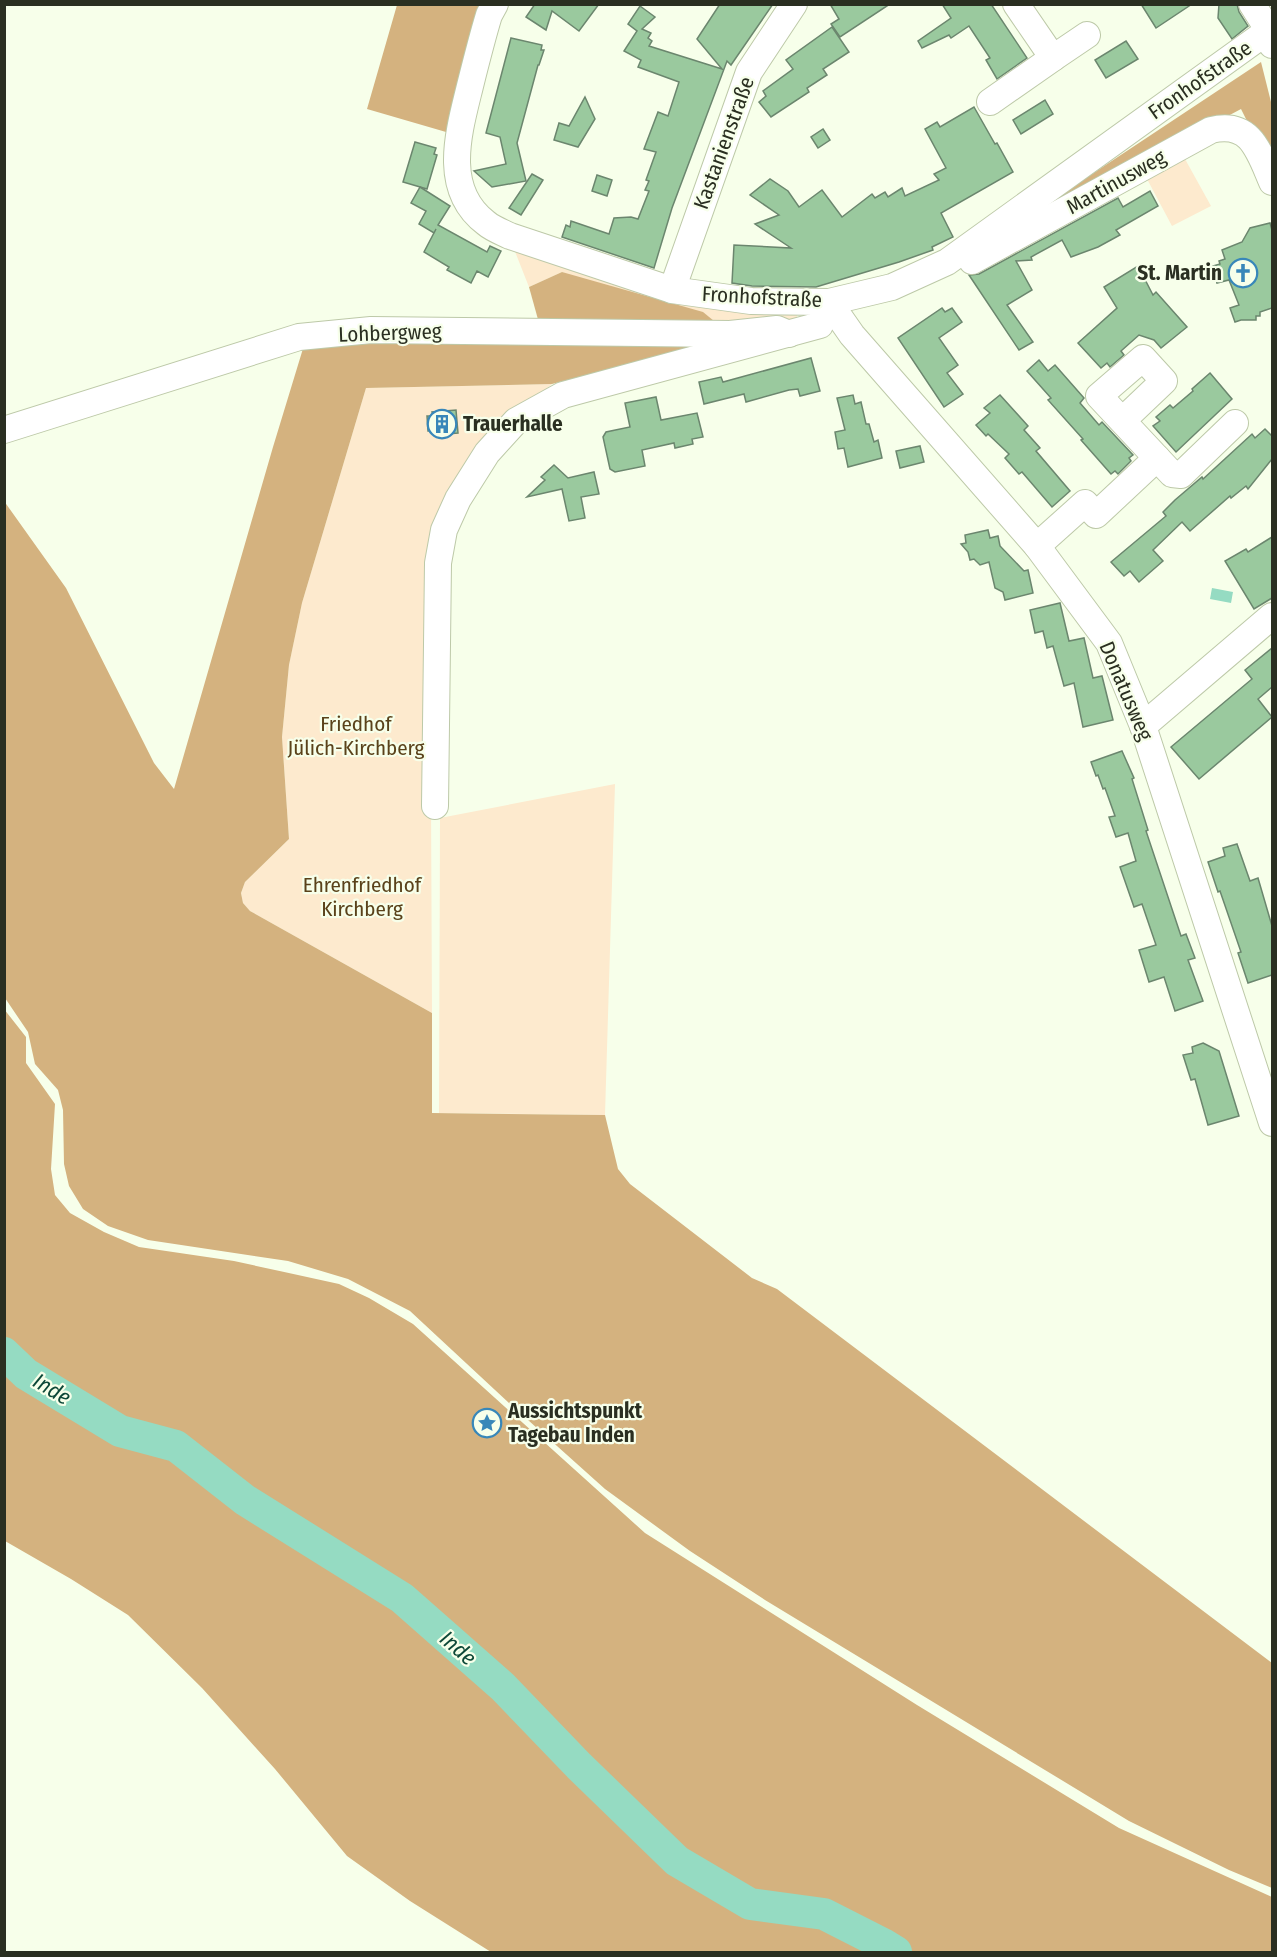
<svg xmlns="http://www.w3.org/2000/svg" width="1277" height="1957" viewBox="0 0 1277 1957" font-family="'Fira Sans Condensed',sans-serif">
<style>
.green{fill:#fdeace}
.forest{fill:#d4b27f}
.water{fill:#95dbc2}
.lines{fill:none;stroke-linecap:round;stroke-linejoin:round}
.river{stroke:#95dbc2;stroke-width:32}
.building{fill:#9ac99e;stroke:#6b866e;stroke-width:1.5}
.minor-casing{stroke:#bdc9a8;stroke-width:28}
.minor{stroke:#fff;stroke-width:26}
.labels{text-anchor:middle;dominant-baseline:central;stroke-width:4.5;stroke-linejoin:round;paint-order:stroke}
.street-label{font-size:21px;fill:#2a2f21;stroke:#f7ffea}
.poi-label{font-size:21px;font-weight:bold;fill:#2a2f21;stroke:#f7ffea;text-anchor:start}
.park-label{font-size:21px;fill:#5a421a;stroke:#f7ffea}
.water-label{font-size:22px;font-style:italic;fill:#0d4838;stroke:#f7ffea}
</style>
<rect width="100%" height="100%" fill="#f7ffea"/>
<g class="green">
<polygon points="1185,159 1211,206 1172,226 1147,179"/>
<polygon points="514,249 661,297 723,310 792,311 797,315 797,319 785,323 680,325 562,272 529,287"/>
<polygon points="552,384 494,433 430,584 432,1013 250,911 243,903 241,893 245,882 289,839 282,737 289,665 302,603 366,388"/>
<polygon points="615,784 605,1115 439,1113 440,818"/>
</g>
<g class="forest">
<polygon points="397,5 486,5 481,15 446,132 367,109"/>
<polygon points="1261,62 1272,106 1272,171 1241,109 979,249"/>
<polygon points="562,272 703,312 714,321 539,323 529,287"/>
<polygon points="305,342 694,347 552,384 366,388 302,603 289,665 282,737 289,839 245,882 241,893 243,903 250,911 432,1013 432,1113 605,1115 618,1169 630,1184 752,1278 777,1289 1272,1663 1272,1888 1229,1870 1129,1821 765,1600 690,1551 605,1489 509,1403 410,1311 348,1279 288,1261 148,1240 108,1226 83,1209 69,1186 64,1164 63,1110 58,1090 35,1064 28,1032 5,998 4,501 66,588 154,763 174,789 273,447"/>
<polygon points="4,1009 26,1037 26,1063 55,1104 51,1169 55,1195 70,1213 104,1232 139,1247 234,1261 339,1284 369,1298 413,1324 645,1533 917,1705 1119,1828 1272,1897 1272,1952 491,1952 410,1901 347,1856 275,1769 202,1688 128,1615 71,1579 5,1541"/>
</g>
<polygon class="water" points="1212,588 1233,592 1231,603 1210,599"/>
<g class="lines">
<polyline class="river" points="4,1353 26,1374 120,1431 176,1446 245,1500 402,1598 503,1687 579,1766 677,1861 750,1904 824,1914 883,1944 896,1952"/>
</g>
<g class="building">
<polygon points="535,4 599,4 579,31 552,11 546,30 526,17"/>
<polygon points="720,4 773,4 731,65 727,61 672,208 654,268 562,237 566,225 570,227 571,221 609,234 614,218 631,217 638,219 649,191 645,190 649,181 646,180 656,152 644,149 658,112 668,116 679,82 638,67 641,60 624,51 637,31 628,24 640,6 655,17 642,29 651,33 648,38 652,41 649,46 722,69 697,39"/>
<polygon points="830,4 890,4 840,37 831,24 839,19"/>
<polygon points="942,4 991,4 1027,58 997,79 986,60 990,58 969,26 951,38 949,35 922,48 918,41 951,18"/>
<polygon points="1141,4 1192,4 1156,28"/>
<polygon points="1219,4 1237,4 1239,12 1248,26 1232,39 1218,18"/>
<polygon points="832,27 849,52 823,69 827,75 807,88 809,92 771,117 759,102 766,96 763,91 793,69 786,60"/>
<polygon points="511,38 542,45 541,50 544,50 539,65 538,65 517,143 526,181 492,187 474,171 506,164 500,137 486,133"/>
<polygon points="1126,41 1138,59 1106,78 1095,60"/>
<polygon points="585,97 595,119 578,147 554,140 559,123 569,126"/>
<polygon points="1045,100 1053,114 1021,134 1013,120"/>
<polygon points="974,107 995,144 997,143 1013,172 941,213 953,237 932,247 933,250 899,262 816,287 752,286 732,283 734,245 791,248 755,224 779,215 750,195 770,179 788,191 799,207 822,190 842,217 872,194 875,198 885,192 888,197 902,188 905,196 939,180 934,174 946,168 925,129 937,122 940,127"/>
<polygon points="823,129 830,140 818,148 811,137"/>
<polygon points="415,142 436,148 434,154 437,155 427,189 403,182"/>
<polygon points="532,174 543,180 521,215 509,208"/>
<polygon points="597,175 612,180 607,196 592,191"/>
<polygon points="420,187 450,206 438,225 487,252 490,246 501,251 488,277 477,271 471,283 447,270 449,267 424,252 436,229 434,233 419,224 426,211 411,203"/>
<polygon points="1150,191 1158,206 1116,230 1120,235 1098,247 1071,257 1062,240 1031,257 1032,260 1016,261 1032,290 1007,305 1033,342 1019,350 969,275 979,274 1118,198 1123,207"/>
<polygon points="1270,223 1272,230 1272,308 1260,312 1260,316 1256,316 1256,320 1241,320 1235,322 1230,308 1239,305 1229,280 1217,283 1213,266 1220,264 1219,261 1225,259 1222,250 1242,242 1250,228"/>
<polygon points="1138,266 1153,295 1156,292 1187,327 1161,348 1154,340 1139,335 1121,351 1124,355 1110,367 1107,363 1101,368 1078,343 1117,308 1104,287"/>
<polygon points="942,308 945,312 952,308 962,322 939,338 958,365 947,373 963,394 944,407 898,338"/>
<polygon points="811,358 820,391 800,396 798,389 789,390 746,402 744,394 704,404 699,382 721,377 723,382"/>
<polygon points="1039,360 1048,371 1055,365 1084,398 1080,403 1099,425 1102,422 1133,455 1129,458 1131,461 1118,474 1115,471 1111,474 1081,440 1083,439 1048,400 1051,398 1027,371"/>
<polygon points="1210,373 1232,399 1176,452 1153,426 1160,421 1156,417 1170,405 1173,408 1193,391 1192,389"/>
<polygon points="853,395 855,404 861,402 866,424 869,424 874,442 878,440 882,458 848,467 844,448 838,449 835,432 845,430 837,398"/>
<polygon points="1000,395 1028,426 1024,430 1040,448 1036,451 1070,491 1052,507 1022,472 1019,474 1005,458 1009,454 988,434 986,436 976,425 990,413 984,408"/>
<polygon points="656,397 661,420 697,413 703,437 692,439 693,444 675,448 674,443 642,450 645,466 615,472 610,469 603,437 606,432 630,427 625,403"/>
<polygon points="456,410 458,433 434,435 434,431 428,431 427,416 433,416 432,412"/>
<polygon points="1265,429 1272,436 1272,459 1248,489 1246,486 1231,498 1230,496 1190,531 1182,522 1153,550 1163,561 1139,582 1130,571 1124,576 1111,562 1166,516 1163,512 1175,500 1202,477 1203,479 1252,434 1255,438"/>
<polygon points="920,446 924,462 900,468 896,451"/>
<polygon points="554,465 568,478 594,472 599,494 581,497 585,518 569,521 562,489 527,497 545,480 541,477"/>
<polygon points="988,530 990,538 998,536 1000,546 1024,571 1028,570 1033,593 1005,600 1003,592 995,588 989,562 980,565 974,559 970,560 968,552 961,544 966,543 965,535"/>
<polygon points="1272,537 1272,598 1254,609 1225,561 1246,549 1248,552"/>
<polygon points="1060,603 1069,641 1084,638 1093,678 1102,676 1113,720 1083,727 1074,683 1064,686 1053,646 1047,648 1043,631 1035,633 1030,610"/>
<polygon points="1272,648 1272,687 1258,699 1272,717 1199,779 1171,747 1252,679 1245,670"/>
<polygon points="1122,751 1134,778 1132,779 1148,830 1146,831 1181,936 1186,934 1195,958 1188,960 1203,1001 1175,1011 1164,977 1149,982 1139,950 1156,945 1142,904 1134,907 1120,867 1136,861 1128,833 1116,837 1109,817 1115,816 1105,788 1103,789 1098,775 1096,776 1091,762"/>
<polygon points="1237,844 1250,881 1258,878 1272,926 1272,975 1248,983 1238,953 1241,952 1220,891 1218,892 1208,862 1225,856 1223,848"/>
<polygon points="1203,1043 1219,1051 1239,1116 1208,1125 1195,1079 1191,1080 1183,1055 1193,1053 1192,1047"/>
</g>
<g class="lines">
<g class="minor-casing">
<g id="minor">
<path d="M495 4 489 15C482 38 476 62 470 86 459 131 441 189 486 223 493 229 502 232 510 236L672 290 751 301 829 302 892 287 947 262 1272 28"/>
<polyline points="1016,4 1053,58 1087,35"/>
<polyline points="1252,4 1269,31 1272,45"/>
<polyline points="990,102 1053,58"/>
<path d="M972 261 1211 130C1251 120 1259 152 1272 182"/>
<polyline points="672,290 749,72 794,4"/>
<polyline points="829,302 852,335 1037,546 1109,643 1143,726 1272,1123"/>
<polyline points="4,430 299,337 371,330 730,334 777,329 789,334"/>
<polyline points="1157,458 1172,474 1181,475 1235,423"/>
<polyline points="1037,546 1085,503 1096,515 1157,458 1099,396 1143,358 1164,381 1123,420"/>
<polyline points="1143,726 1272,616"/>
<polyline points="435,806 438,563 444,530 458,499 487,453 516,421 563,395 820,325 829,302"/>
</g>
</g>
<use href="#minor" class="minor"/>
</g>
<defs>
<g id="church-ring" transform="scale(1.5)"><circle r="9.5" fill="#f7ffea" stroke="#3887b9" stroke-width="1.5"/><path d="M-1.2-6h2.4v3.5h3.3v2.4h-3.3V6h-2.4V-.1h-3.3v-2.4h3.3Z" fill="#3887b9"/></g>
<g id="building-ring" transform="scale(1.5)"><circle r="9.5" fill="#f7ffea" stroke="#3887b9" stroke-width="1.5"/><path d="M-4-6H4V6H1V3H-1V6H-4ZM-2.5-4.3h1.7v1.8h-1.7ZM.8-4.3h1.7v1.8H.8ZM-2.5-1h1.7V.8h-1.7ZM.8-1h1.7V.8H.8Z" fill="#3887b9"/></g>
<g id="sight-ring" transform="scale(1.5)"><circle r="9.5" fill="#f7ffea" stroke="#3887b9" stroke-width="1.5"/><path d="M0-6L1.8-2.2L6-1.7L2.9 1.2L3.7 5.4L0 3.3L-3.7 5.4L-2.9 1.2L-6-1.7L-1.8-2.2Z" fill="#3887b9"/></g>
</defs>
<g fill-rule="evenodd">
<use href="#church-ring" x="1243" y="273"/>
<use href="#building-ring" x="442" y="424"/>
<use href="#sight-ring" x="487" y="1423"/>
</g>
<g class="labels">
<g class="street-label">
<text transform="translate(1200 80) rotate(-35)">Fronhofstraße</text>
<text transform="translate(724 143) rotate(-70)">Kastanienstraße</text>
<text transform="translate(1116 182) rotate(-29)">Martinusweg</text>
<text transform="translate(762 297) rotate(3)">Fronhofstraße</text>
<text transform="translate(390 333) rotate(-2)">Lohbergweg</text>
<text transform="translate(1126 691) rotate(67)">Donatusweg</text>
</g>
<g class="poi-label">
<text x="1222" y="273" text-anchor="end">St. Martin</text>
<text x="463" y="424">Trauerhalle</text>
<text x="508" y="1411">Aussichtspunkt<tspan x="508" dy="24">Tagebau Inden</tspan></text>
</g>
<g class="park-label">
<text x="356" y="724">Friedhof<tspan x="356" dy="24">Jülich-Kirchberg</tspan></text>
<text x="362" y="885">Ehrenfriedhof<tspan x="362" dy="24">Kirchberg</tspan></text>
</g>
<g class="water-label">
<text transform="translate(52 1389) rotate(31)">Inde</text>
<text transform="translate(458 1648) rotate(41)">Inde</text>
</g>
</g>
<rect width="1277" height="1957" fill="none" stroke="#2a2f21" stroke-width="12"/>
</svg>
